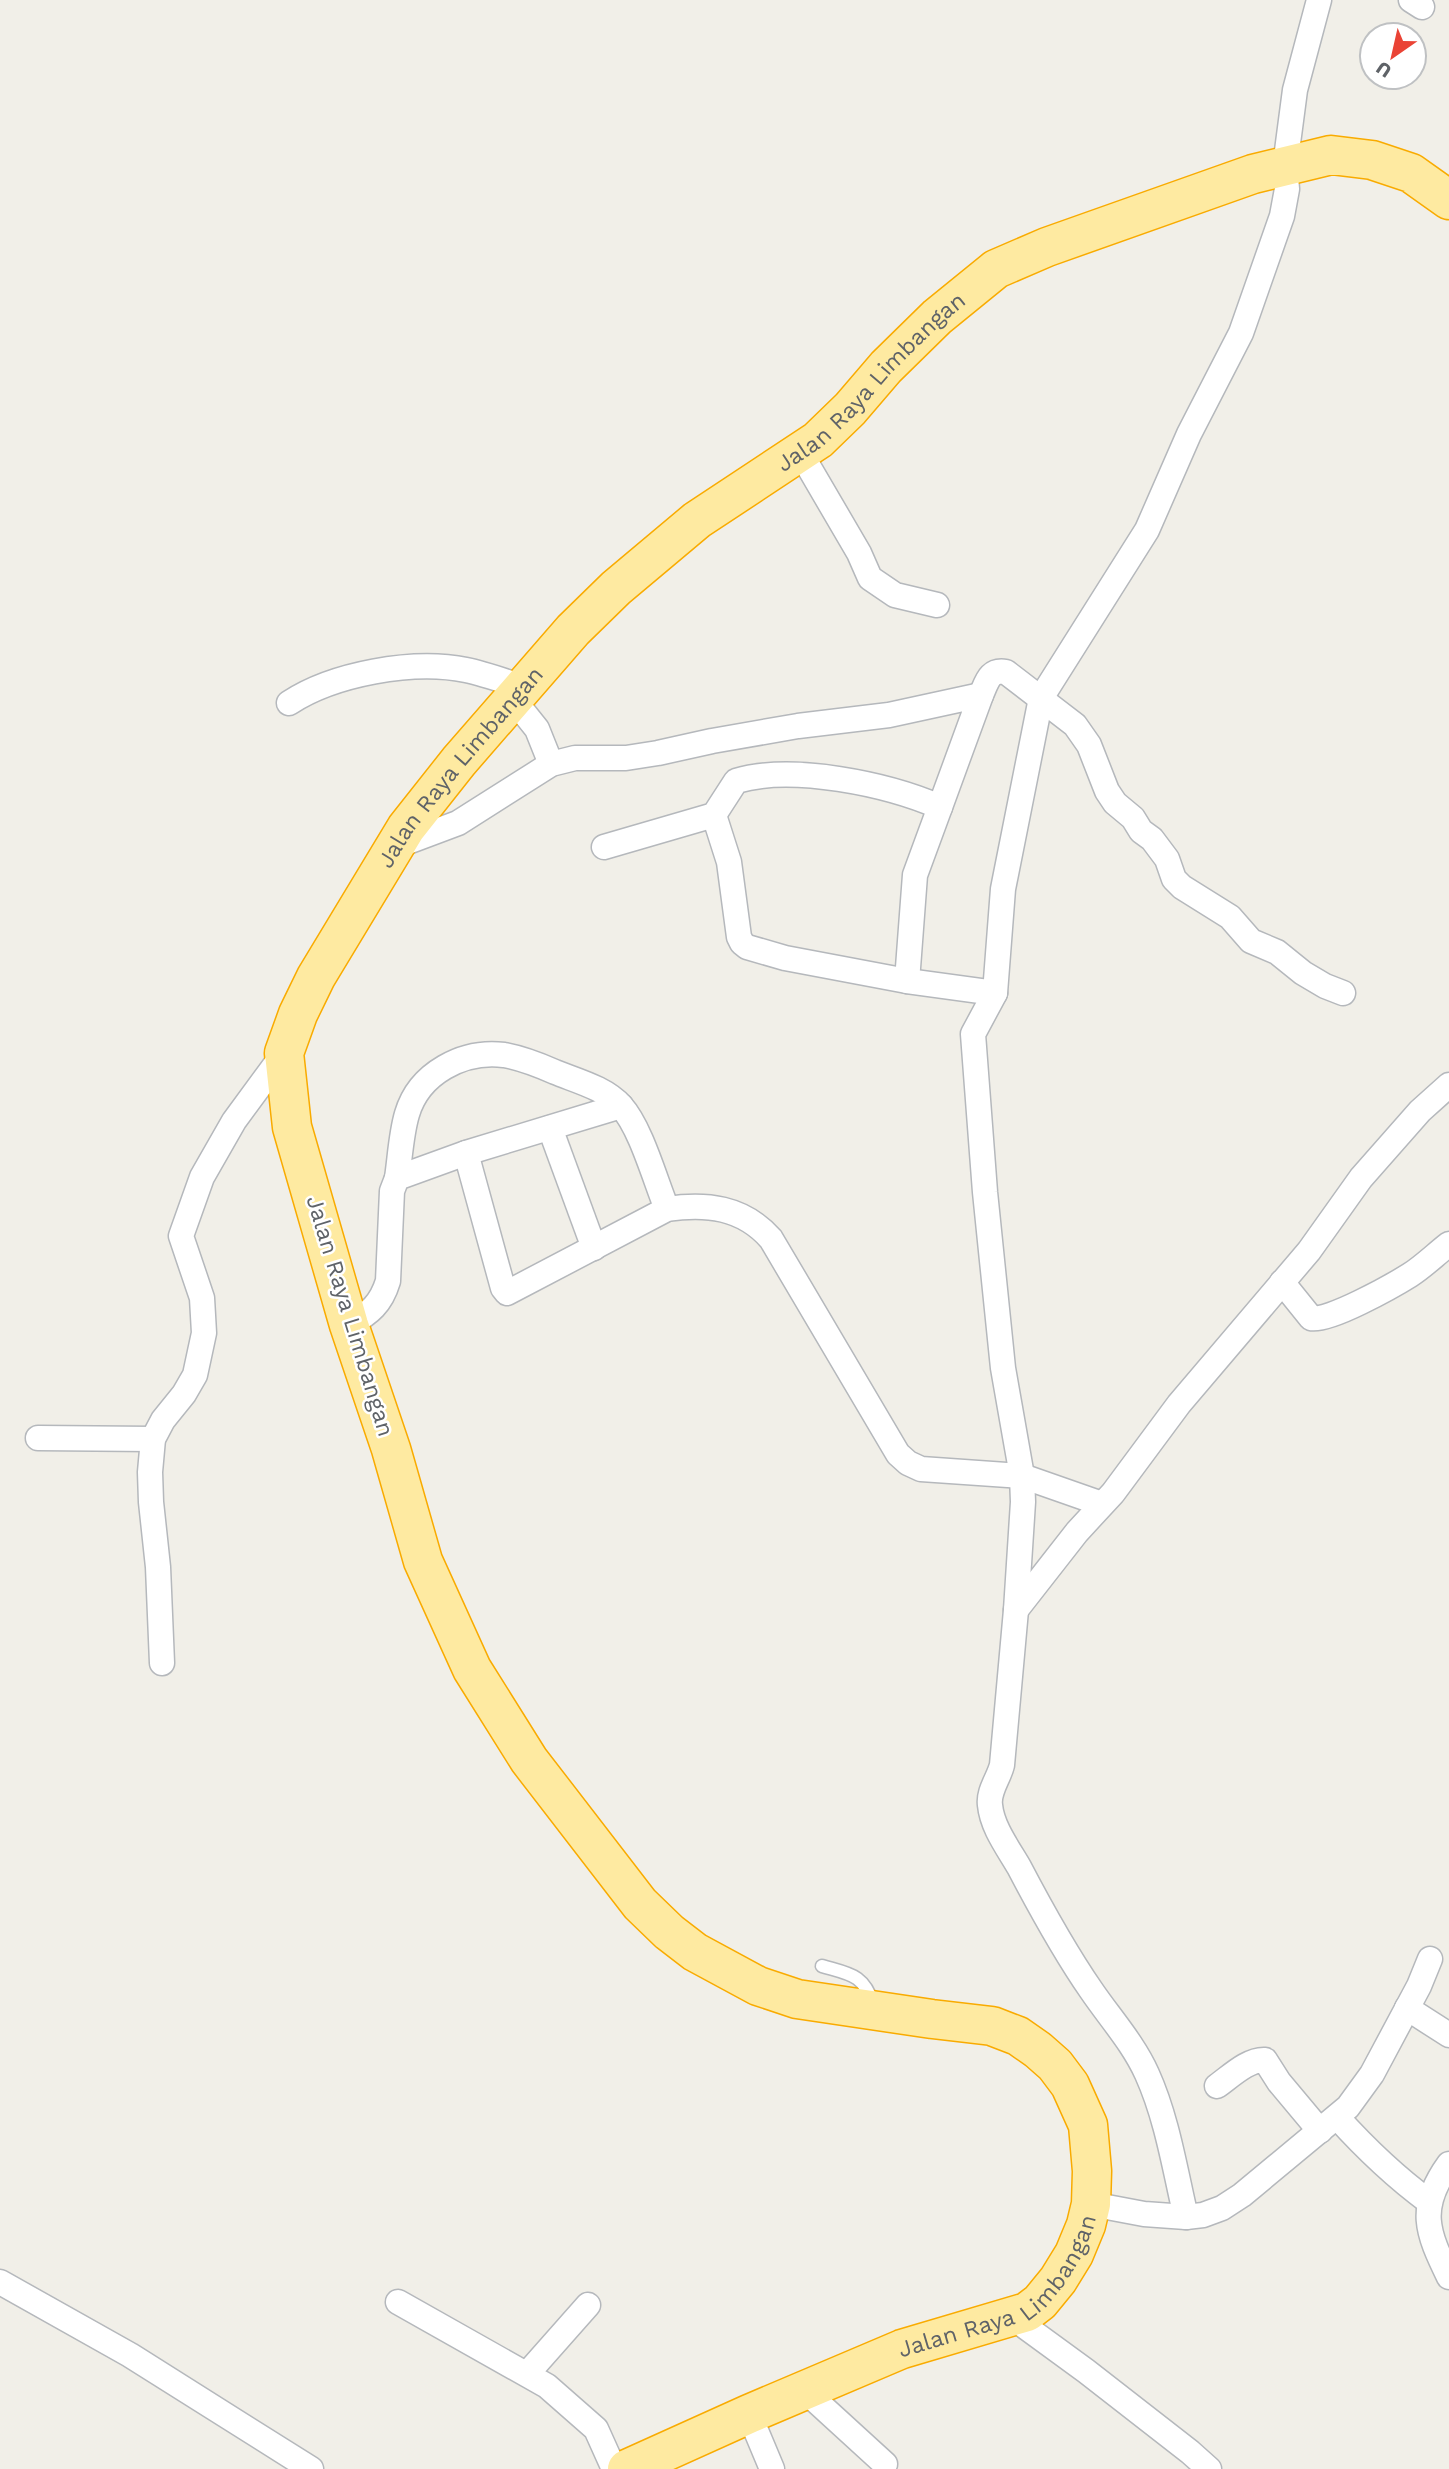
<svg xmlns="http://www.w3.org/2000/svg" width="1449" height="2469" viewBox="0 0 1449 2469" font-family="'Work Sans',sans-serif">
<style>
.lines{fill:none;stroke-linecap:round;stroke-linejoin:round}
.service-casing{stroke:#b5b8bc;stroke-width:15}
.minor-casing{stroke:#b5b8bc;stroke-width:27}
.trunk-casing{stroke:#f9ab00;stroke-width:41}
.service{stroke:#fff;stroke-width:12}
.minor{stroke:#fff;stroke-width:24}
.trunk{stroke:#feeaa1;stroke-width:38}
.labels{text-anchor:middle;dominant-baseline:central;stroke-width:5;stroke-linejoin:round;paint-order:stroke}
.street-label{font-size:23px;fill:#5f6368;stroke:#fff}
</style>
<rect width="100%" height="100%" fill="#f1efe8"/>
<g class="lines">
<g class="service-casing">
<path id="service" d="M822 1966C849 1974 864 1974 873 2004"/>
</g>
<g class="minor-casing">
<g id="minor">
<polyline points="1411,0 1422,7"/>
<polyline points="800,452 859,553 870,578 895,595 937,605"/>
<path d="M981 695C987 682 989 669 1006 672L1075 725 1089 745 1107 791 1115 803 1133 818 1141 831 1152 839 1167 859 1174 879 1182 887 1230 917 1251 941 1277 952 1303 973 1325 986 1343 993"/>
<polyline points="513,699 537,729 551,764"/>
<path d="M289 703C333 674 413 659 466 670 485 674 504 681 523 687"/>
<polyline points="714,815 729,862 739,937 742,943 747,947 785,958 907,981 995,993"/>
<path d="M394 847 458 823 551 764 575 758H626L658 753 712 741 798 726 889 715 981 695 940 807C887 784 792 764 736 781L714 815 604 847"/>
<polyline points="907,981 915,875 940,807"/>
<polyline points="550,1128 594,1248"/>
<path d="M466 1153 503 1288 507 1293 667 1209C706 1203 743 1207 771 1239L898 1454 908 1463 921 1469 1022 1476 1102 1504"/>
<path d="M397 1178C400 1158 401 1134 407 1114 419 1073 463 1050 504 1055 521 1058 539 1065 555 1072 577 1081 605 1088 621 1106 641 1128 655 1180 667 1209"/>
<path d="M1282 1282 1311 1318C1327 1323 1394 1285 1410 1275 1424 1266 1436 1254 1449 1244"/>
<path d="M349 1325C370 1313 381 1304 388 1281L392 1191 397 1178 466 1153 621 1106"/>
<polyline points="38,1438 153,1439"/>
<polyline points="1016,1610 1077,1532 1113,1493 1179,1404 1309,1251 1361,1178 1420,1111 1449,1085"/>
<polyline points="162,1663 158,1567 151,1502 150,1472 153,1439 163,1420 184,1394 195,1375 204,1333 202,1298 181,1236 202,1177 234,1121 284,1053"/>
<polyline points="1407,2008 1449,2035"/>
<path d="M1217 2086C1230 2077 1248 2059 1265 2060L1279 2082 1320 2131"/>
<path d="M1337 2117C1365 2148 1394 2176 1428 2201"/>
<path d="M1449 2164C1417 2208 1427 2232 1449 2277"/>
<polyline points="1091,2204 1144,2214 1186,2217 1203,2215 1222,2208 1242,2195 1348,2107 1372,2074 1419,1986 1430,1959"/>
<path d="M1186 2217C1175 2170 1167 2118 1147 2074 1133 2043 1110 2018 1091 1990 1064 1951 1041 1909 1019 1867 1008 1848 992 1827 990 1805 988 1791 999 1778 1002 1765L1016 1610 1023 1502 1022 1476 1003 1368 985 1192 973 1034 995 993 1003 889 1041 698 1147 530 1189 434 1241 333 1282 216 1287 189 1285 166 1295 90 1319 0"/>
<polyline points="0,2282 130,2355 311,2469"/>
<polyline points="398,2302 547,2386 596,2429 614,2469"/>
<polyline points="1012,2317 1086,2371 1190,2452 1209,2469"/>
<polyline points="527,2374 588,2305"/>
<polyline points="804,2390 885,2464"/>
<polyline points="749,2414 772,2469"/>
</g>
</g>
<g class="trunk-casing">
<g id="trunk">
<path id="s1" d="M627 2469 749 2414 902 2349 1027 2312 1040 2302 1058 2280 1074 2254 1086 2225 1091 2204 1092 2171 1088 2125 1070 2085 1055 2065 1038 2050 1018 2036 992 2026 932 2019 797 1999 758 1986 695 1952 669 1932 640 1904 529 1760 472 1669 423 1561 391 1449 349 1325 292 1127 284 1053 298 1014 316 977 406 828 459 761 573 630 616 588 697 520 818 440 850 409 886 367 937 317 996 269 1047 247 1253 174 1331 155 1372 160 1411 173 1449 200"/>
</g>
</g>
<use href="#service" class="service"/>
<use href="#minor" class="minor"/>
<use href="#trunk" class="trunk"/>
</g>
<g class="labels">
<g class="street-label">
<text stroke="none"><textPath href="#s1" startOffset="3005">Jalan Raya Limbangan</textPath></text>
<text stroke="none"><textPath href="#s1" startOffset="2438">Jalan Raya Limbangan</textPath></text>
<text transform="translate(350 1316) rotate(73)">Jalan Raya Limbangan</text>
<text stroke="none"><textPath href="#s1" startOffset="422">Jalan Raya Limbangan</textPath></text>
</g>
</g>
<g transform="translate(1393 56) rotate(214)"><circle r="33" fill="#ffffff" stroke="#bfc1c3" stroke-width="2"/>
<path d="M0-5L12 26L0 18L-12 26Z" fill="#ea4335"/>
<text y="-10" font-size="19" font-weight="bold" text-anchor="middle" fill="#5f6368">U</text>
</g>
</svg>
